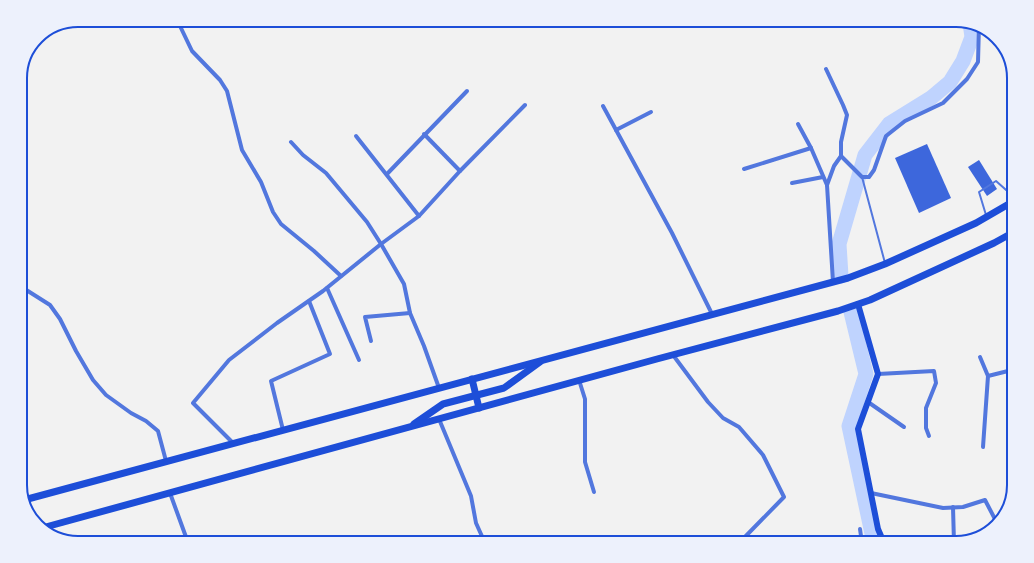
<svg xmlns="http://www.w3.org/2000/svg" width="1034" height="563" viewBox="0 0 1034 563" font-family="'Varela Round',sans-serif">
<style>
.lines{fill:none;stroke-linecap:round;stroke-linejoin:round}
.river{stroke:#bfd3fe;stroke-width:15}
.building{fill:#3d67dc}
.service{stroke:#5277de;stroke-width:2}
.minor{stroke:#5277de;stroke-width:4}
.secondary{stroke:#1d4ed8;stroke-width:6}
.trunk{stroke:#1d4ed8;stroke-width:7}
.rim{fill:none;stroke:#1d4ed8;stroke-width:2}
</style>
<rect width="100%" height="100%" fill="#f2f2f2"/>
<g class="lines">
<g class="river">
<polyline points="841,276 839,244 865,155 889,124 931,98 950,82 963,61 972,37 970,23"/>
<polyline points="851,312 866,374 849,426 874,543"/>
</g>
</g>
<g class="building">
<polygon points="927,144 951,198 919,213 895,158"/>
<polygon points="979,160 997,189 987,196 968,167"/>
</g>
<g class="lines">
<g class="service">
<polyline points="862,177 885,263"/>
<polyline points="986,215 979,192 996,181 1014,197"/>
</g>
<g class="minor">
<polyline points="179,20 180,26 192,51 220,80 227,91 242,150 261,182 273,212 281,224 314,251 341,276"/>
<polyline points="826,69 843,105 847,115 841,142 841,156 834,166 827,185 833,282"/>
<polyline points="603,106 672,233 712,314"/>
<polyline points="798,124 811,148 827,185"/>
<polyline points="616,130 651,112"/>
<polyline points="424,134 460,171"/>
<polyline points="356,136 419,216"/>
<polyline points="291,142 303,155 326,173 367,222 381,244 404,284 410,313 424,346 439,388"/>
<polyline points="841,156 862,177 869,177 874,170 886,136 905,121 943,103 967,79 978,62 979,25"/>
<polyline points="744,169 811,148"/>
<polyline points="387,174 467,91"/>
<polyline points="792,183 823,177"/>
<polyline points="20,286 50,305 60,319 76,351 93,380 106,395 131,413 146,421 158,431 166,461"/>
<polyline points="327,288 359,360"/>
<polyline points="371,341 365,317 410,313"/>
<polyline points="673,355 708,402 723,418 739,427 763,455 784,497 739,543"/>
<polyline points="980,357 988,376"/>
<polyline points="878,374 934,371 936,383 926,408 926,428 929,436"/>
<polyline points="579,380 585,399 585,462 594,492"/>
<polyline points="868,402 904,427"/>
<polyline points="439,419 471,496 476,523 485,543"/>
<polyline points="283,430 271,381 330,354 309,301"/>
<polyline points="233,443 193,403 229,360 277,323 323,291 381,244 419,216 460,171 525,105"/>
<polyline points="983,447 988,376 1008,371 1014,368"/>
<polyline points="170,493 186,537 191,543"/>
<polyline points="871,493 943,508 963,507 985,500 997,523"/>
<polyline points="953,507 954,543"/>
<polyline points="860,529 862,543"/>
</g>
<polyline class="secondary" points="858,304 878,374 858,429 878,529 884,543"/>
<g class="trunk">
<polyline points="472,379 479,408"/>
<polyline points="414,424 443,404 504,388 540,362"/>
<polyline points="24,500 848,278 885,264 976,223 1014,201"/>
<polyline points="42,528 657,359 838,311 870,300 994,243 1014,232"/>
</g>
</g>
<path d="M0 0H1034V563H0ZM78 27H956A51 51 0 0 1 1007 78V485A51 51 0 0 1 956 536H78A51 51 0 0 1 27 485V78A51 51 0 0 1 78 27Z" fill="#edf1fc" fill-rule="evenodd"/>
<path class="rim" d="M78 27H956A51 51 0 0 1 1007 78V485A51 51 0 0 1 956 536H78A51 51 0 0 1 27 485V78A51 51 0 0 1 78 27Z"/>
</svg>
